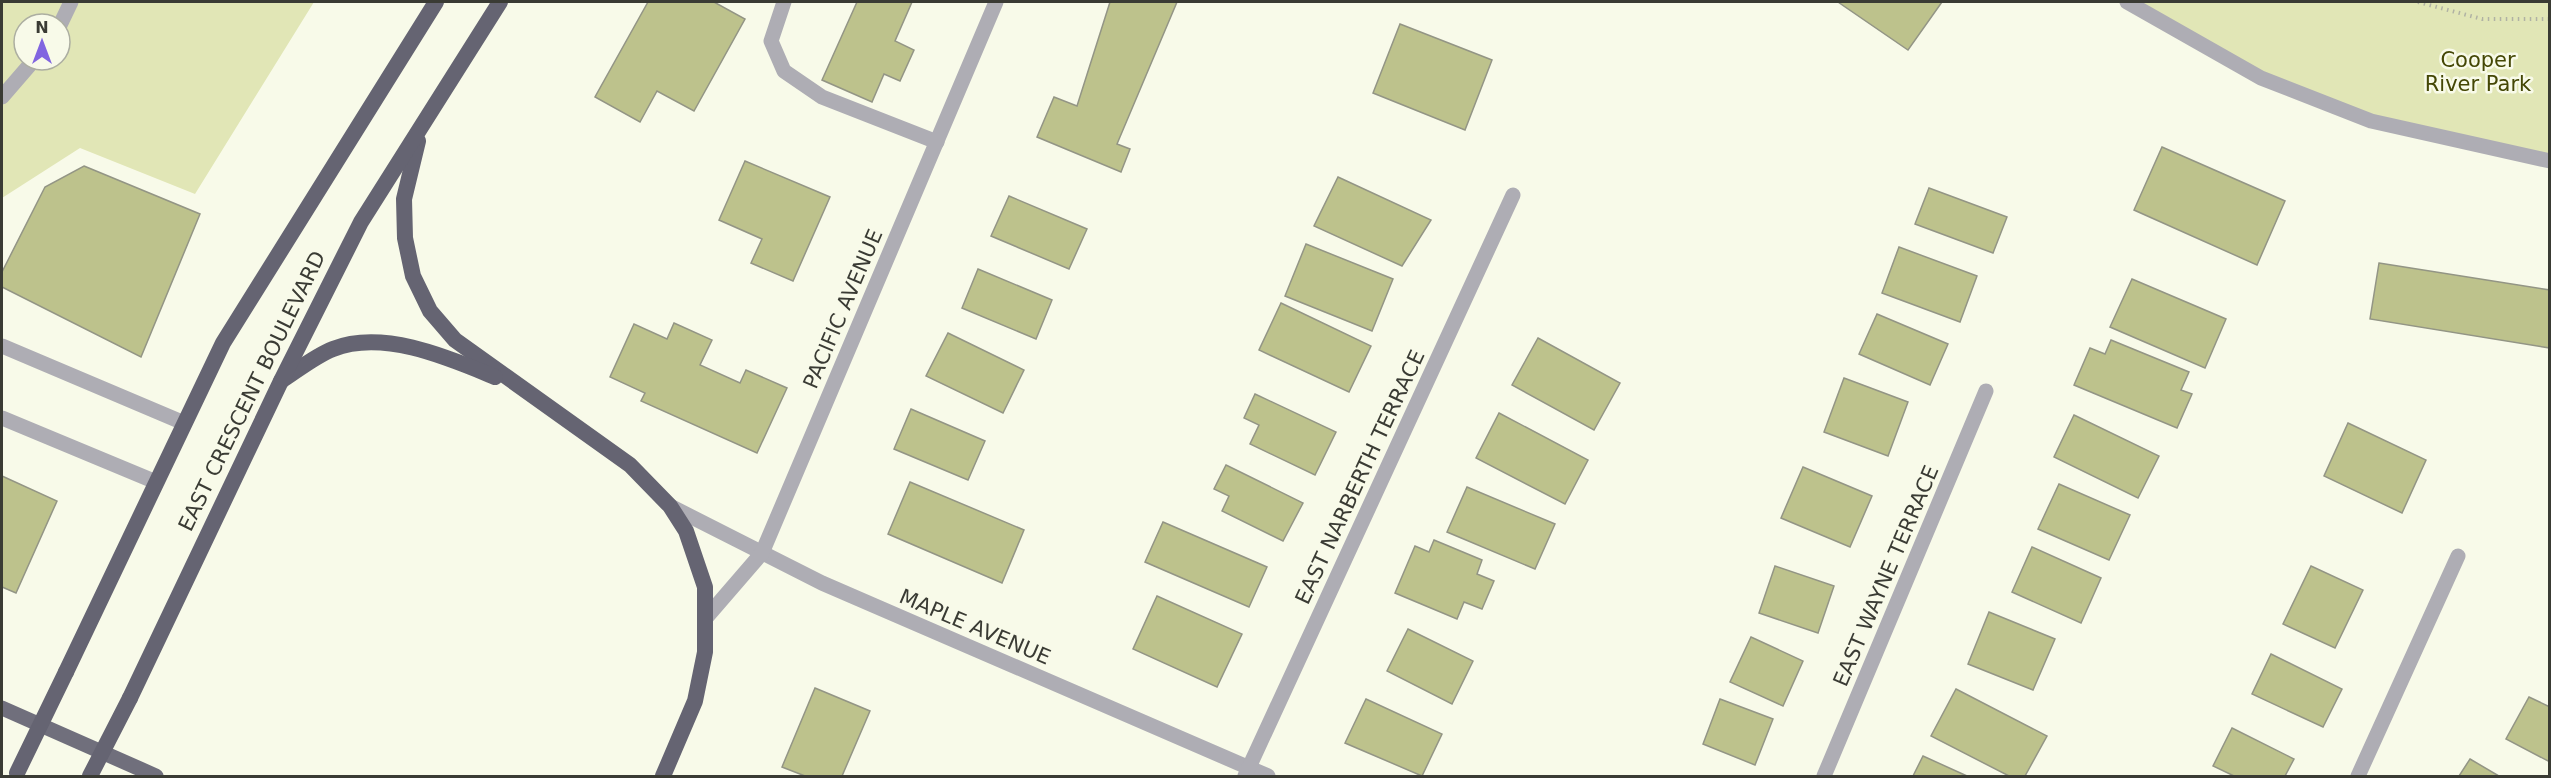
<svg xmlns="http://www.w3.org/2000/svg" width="2551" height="778" viewBox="0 0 2551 778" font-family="'DejaVu Sans',sans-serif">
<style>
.green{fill:#e1e6b6;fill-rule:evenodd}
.building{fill:#bdc28c;stroke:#939585;stroke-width:1.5}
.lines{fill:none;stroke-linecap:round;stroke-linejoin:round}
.path{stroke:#b0b2a4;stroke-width:4;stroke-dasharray:1.5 4.5;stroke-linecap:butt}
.service{stroke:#aeadb4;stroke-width:15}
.minor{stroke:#aeadb4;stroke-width:15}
.tertiary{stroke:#aeadb4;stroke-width:15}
.primary{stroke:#706f7c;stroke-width:15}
.trunk{stroke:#656472;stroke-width:16}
.trunk-bridge{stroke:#656472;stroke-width:16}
.labels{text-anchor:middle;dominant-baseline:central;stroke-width:5;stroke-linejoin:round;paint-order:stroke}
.park-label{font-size:21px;fill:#444705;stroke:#f8fae9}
.street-label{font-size:21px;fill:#3a3b34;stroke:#f8fae9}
</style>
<rect width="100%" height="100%" fill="#f8fae9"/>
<g class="green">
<path d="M2 2H314L195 194 80 148 2 198ZM24 24H60V60H24Z"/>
<polygon points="2127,2 2549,2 2549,161 2371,121 2261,78"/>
</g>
<g class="building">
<polygon points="648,2 714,2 745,19 694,111 657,91 640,122 595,97"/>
<polygon points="857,2 912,2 895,41 914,50 900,81 884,74 872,102 822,80"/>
<polygon points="1110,2 1177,2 1117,144 1130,149 1121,172 1037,137 1054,97 1077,106"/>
<polygon points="1838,2 1942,2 1908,50"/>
<polygon points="1400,24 1492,60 1465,130 1373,93"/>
<polygon points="2162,147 2285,201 2257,265 2134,210"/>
<polygon points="745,161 830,197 793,281 751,263 762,239 719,220"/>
<polygon points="84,166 200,214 141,357 2,287 2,272 45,187"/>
<polygon points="1338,177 1431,220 1402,266 1314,226"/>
<polygon points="1929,188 2007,217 1993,253 1915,224"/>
<polygon points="1009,196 1087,229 1069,269 991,236"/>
<polygon points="1306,244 1393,279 1372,331 1285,296"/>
<polygon points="1899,247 1977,276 1960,322 1882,293"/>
<polygon points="2379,263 2550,290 2550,348 2370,319"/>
<polygon points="978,269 1052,300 1036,339 962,308"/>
<polygon points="2132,279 2226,319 2205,368 2110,327"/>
<polygon points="1281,303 1371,346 1349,392 1259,350"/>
<polygon points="1877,314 1948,344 1930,385 1859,354"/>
<polygon points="674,323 712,340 700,365 740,383 746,370 787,388 757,453 641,401 645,393 610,377 634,324 667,339"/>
<polygon points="948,333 1024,370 1003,413 926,376"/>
<polygon points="1538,338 1620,383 1594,430 1512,385"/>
<polygon points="2111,340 2189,372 2181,390 2192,394 2177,428 2074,385 2090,348 2105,354"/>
<polygon points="1844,378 1908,402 1888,456 1824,432"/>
<polygon points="1255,394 1336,432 1315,475 1250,444 1259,425 1244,418"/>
<polygon points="911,409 985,441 968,480 894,449"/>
<polygon points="1499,413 1588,460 1565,504 1476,458"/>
<polygon points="2074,415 2159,456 2138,498 2054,457"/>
<polygon points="2348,423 2426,460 2402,513 2324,476"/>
<polygon points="1226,465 1303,503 1283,541 1222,511 1229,496 1214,489"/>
<polygon points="1803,467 1872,496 1850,547 1781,518"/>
<polygon points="2,476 57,501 16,593 2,587"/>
<polygon points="910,482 1024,530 1002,583 888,534"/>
<polygon points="2059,484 2130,515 2109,560 2038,529"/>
<polygon points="1467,487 1555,524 1535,569 1447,532"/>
<polygon points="1163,522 1267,567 1249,607 1145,562"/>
<polygon points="1434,540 1482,560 1477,574 1494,581 1482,609 1464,602 1457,619 1395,593 1415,546 1429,552"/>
<polygon points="2032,547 2101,578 2081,623 2012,592"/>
<polygon points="1775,566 1834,586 1818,633 1759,613"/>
<polygon points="2311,566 2363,590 2335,648 2283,624"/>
<polygon points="1157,596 1242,634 1217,687 1133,649"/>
<polygon points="1989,612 2055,639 2033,690 1968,664"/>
<polygon points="1408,629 1473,661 1452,704 1387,671"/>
<polygon points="1751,637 1803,661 1783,706 1730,682"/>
<polygon points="2271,654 2342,689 2323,727 2252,694"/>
<polygon points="815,688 870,711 842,776 805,776 782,767"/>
<polygon points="1956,689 2047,736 2025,776 2009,776 1931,736"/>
<polygon points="2529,697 2550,707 2550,762 2506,739"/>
<polygon points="1366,699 1442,734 1422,776 1345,743"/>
<polygon points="1720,699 1773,719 1755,765 1703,744"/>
<polygon points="2232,728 2294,759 2285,776 2234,776 2213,766"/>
<polygon points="1923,756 1967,776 1913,776"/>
<polygon points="2470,759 2499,776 2459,776"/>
</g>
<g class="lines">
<polyline class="path" points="2418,2 2482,19 2550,19"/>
<g class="service">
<polyline points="784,2 771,41 784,71 822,97 937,142"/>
<polyline points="60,25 71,2"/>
<polyline points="2,97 34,60"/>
<polyline points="2,346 184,423"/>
<polyline points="2,418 156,482"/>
</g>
<g class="minor">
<polyline points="670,506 822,583 1268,776"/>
<polyline points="705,619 762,553 996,2"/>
<polyline points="1245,776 1513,195"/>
<polyline points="1824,776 1986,391"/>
<polyline points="2358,776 2458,556"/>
</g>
<polyline class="tertiary" points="2127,2 2261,78 2371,121 2550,161"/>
<polyline class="primary" points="2,708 156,776"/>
<g class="trunk">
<polyline points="418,141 404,199 405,238 413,276 430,311 455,340 630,465 670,506 686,531 705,587 705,652 695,701 663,776"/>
<path d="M281 381C298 370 315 356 333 349 383 329 449 358 495 377"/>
<polyline points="66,672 223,343 436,2"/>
<polyline points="130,698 281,381 361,222 500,2"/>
</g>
<g class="trunk-bridge">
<polyline points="17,773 66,672"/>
<polyline points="90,776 130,698"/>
</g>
</g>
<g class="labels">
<g class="park-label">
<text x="2478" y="60">Cooper<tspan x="2478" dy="24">River Park</tspan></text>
</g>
<g class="street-label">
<text transform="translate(843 309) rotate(-67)">PACIFIC AVENUE</text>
<text transform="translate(252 391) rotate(-64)">EAST CRESCENT BOULEVARD</text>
<text transform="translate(1360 477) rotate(-65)">EAST NARBERTH TERRACE</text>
<text transform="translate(1886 576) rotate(-67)">EAST WAYNE TERRACE</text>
<text transform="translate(975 627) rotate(23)">MAPLE AVENUE</text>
</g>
</g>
<rect width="2551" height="778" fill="none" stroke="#3a3b34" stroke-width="6"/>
<g transform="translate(42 42)"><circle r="28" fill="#f8fae9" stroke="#acaea1" stroke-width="1.5"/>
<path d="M0-4.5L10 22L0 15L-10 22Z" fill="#8165e0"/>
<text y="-9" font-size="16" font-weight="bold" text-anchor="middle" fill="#3a3b34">N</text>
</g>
</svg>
